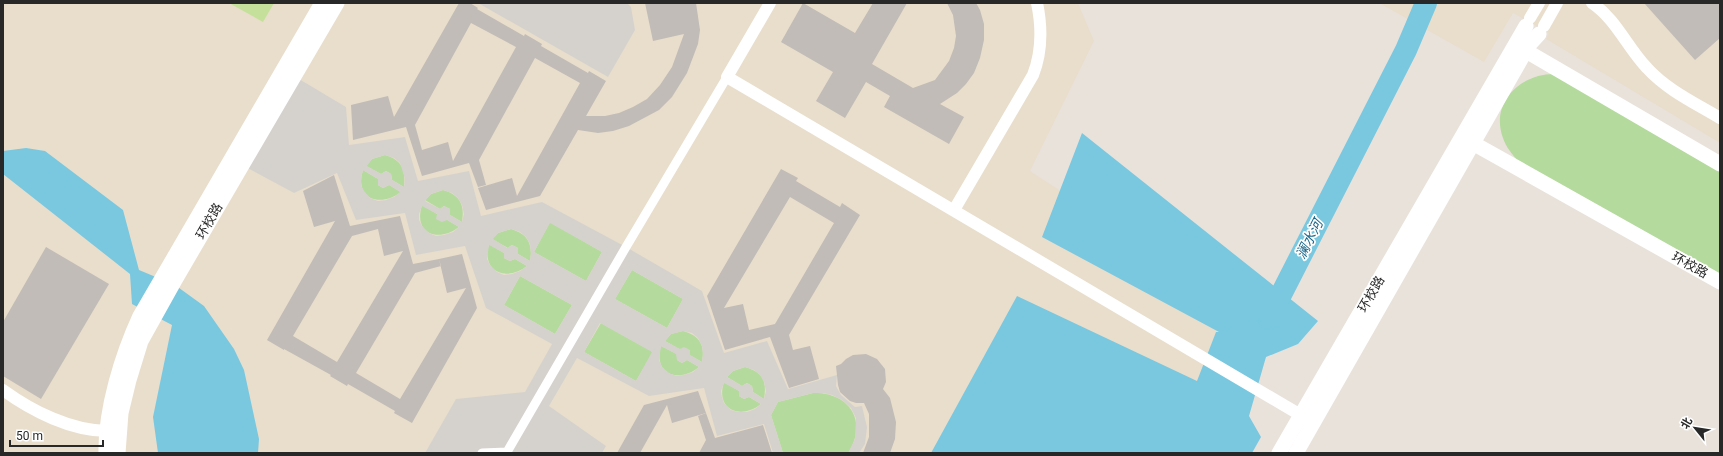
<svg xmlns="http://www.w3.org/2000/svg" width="1723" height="456" viewBox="0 0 1723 456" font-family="Roboto,'Noto Sans SC',sans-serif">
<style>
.education{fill:#e9decc}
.green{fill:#b4da9d}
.pitch{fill:#c5e09a}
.plaza{fill:#d5d2cd;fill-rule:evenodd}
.water{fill:#79c8e0}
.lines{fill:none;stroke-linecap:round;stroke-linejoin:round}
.river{stroke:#79c8e0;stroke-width:22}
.building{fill:#c1bcb7;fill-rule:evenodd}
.pedestrian{stroke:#fff;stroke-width:9}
.minor{stroke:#fff;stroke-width:12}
.tertiary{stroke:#fff;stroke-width:15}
.labels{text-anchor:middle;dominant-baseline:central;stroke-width:3.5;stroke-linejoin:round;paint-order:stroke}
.street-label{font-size:13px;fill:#282828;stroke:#fff}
.water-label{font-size:14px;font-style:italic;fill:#1c6688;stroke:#fff}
</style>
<rect width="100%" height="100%" fill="#e9e2db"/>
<g class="education">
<polygon points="3,3 1078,3 1094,41 1030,171 1254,316 1190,453 3,453"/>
<polygon points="1379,3 1720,3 1720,143 1546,39 1549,33 1513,13 1484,62"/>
</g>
<g class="green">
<path d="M1554 74 1720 167V278L1518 161C1512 154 1506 147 1503 138 1490 103 1520 74 1554 74Z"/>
<path d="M385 155C402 160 406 170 404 187L392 180 391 174 386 171 381 174 366 166 372 159Z"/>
<path d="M363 170 378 179V185L383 188 389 185 401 192C380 208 354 199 363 170Z"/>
<path d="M443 190C460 195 465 205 462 222L450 215V209L444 206 440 209 425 200 431 194Z"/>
<path d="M422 205 459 227C438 243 413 234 422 205Z"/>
<polygon points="550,222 602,252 586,281 534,252"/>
<path d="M511 229C528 234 533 244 530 261L518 254V248L512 245 508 248 492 239 498 233Z"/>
<path d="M489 244 504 253V258L510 261 515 259 527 266C506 282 481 272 489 244Z"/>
<polygon points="632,270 683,299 667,328 615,299"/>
<polygon points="520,276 572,305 555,334 504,305"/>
<polygon points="601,323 653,352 636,381 584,352"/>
<path d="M683 331C700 336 705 345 702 362L665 341 671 334Z"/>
<path d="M661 346 677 354V360L682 363 687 360 699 367C678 384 653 374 661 346Z"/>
<path d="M745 367C763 372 767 381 764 399L753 392 752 386 747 383 742 386 727 377 733 371Z"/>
<path d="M724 382 739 391V396L744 399 749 397 761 404C741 420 715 410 724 382Z"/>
<path d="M813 393C850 392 868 422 848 453H783L771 415 778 402Z"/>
</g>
<polygon class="pitch" points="229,3 274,3 263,22"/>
<g class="plaza">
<polygon points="478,3 627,3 631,7 635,30 608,77"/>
<path d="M294 76 346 107 349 145 405 137 418 181 469 171 481 216 542 202 626 247 702 291 724 353 767 341 788 389 837 375 836 386 841 395 855 407 862 406 867 427 865 444 859 453H848L855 439 856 418 851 408 842 400 832 395 823 393H813L778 402 771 415 783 453H773L764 424 717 436 704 388 649 396 577 358 549 406 606 446 602 453H425L456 399 525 392 552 344 486 308 465 246 416 255 405 213 356 220 337 173 294 193 242 165ZM385 155 394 158 400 163 405 179 404 187 392 180 391 174 386 171 381 174 367 166 372 159ZM363 170 378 179V185L383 188 389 185 400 192 394 197 386 200 378 201 370 198 364 191 361 185V179ZM443 190 452 193 458 198 462 205 464 214 462 222 450 215V209L444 206 440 209 425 201 431 194ZM422 206 437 214 436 219 442 222 447 220 459 227 453 232 444 235 436 236 429 233 422 226 419 220V214ZM550 223 602 252 586 281 534 252ZM511 229 520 232 526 237 530 244 531 253 530 261 518 254V248L512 245 507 248 493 239 498 233ZM489 245 504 253V258L510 261 515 259 527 266 520 271 512 274 504 275 497 272 490 265 487 259ZM632 270 683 299 667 328 615 299ZM520 276 572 305 555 334 504 305ZM600 323 652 352 636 381 584 352ZM683 331 692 333 698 338 702 346 703 354 702 362 690 355V350L684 347 680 349 665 341 671 334ZM661 346 676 354 677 360 682 363 687 360 699 367 693 372 684 375 676 376 669 373 662 367 659 360ZM745 367 754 370 760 375 764 382 766 391 764 399 753 392 752 386 747 383 742 386 727 377 733 371ZM724 383 739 391V396L744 399 749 397 761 404 755 409 747 412H738L731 410 724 403 722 397 721 391Z"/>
</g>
<g class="water">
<polygon points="1082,133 1318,321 1298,344 1266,357 1249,416 1261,437 1252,453 931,453 1017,296 1197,381 1216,332 1219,332 1042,237"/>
<polygon points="26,148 45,151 123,210 139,270 175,285 204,306 234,349 244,370 259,439 258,453 158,453 153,417 172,325 132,304 130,274 3,174 3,151"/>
</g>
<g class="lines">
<polyline class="river" points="1269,318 1406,50 1426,3"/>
</g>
<g class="building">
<path d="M459 3H470L478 8 477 9 524 36 525 34 542 44 541 46 588 73 589 71 606 81 586 116H605L619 113 633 107 647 99 660 85 672 67 684 34 653 41 645 3H696L700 30 698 44 687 73 672 97 659 110 629 126 613 131 598 133 578 130 540 196 486 210 478 188 512 178 517 196 580 83 535 58 479 160 486 185 478 187 469 163 422 176 406 127 353 140 351 105 388 96 394 117ZM471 23 516 47 453 161 448 142 422 150 415 125Z"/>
<polygon points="803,3 855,33 873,3 907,3 872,64 913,88 935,80 949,61 954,48 956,36 953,15 947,3 976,3 980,10 984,24 984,40 980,58 974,73 966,84 957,93 940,104 964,117 949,144 884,107 890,96 866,82 845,118 816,101 833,72 781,42"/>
<polygon points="1644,3 1720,3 1720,38 1695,60"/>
<path d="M781 169 798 178 796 181 840 207 842 203 860 215 789 335 793 350 810 346 819 379 789 388 770 337 725 350 707 296ZM790 197 834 223 775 324 749 330 743 304 724 308Z"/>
<path d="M334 175 350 226 400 216 413 264 439 259 441 266 415 273 356 373 400 399 466 288 447 293 439 259 462 254 477 308 412 423 394 413 395 411 348 384 347 386 330 376 331 375 284 349V350L267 340 335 221 314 227 303 191ZM378 229 384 256 403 251 337 362 293 336 352 236Z"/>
<polygon points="46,247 109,284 41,399 3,376 3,322"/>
<polygon points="866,354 877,359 885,369 886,382 883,389 890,398 896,422 895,439 890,453 863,453 869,437 869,414 864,403 856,403 850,401 840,392 838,385 836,366 841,364 846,359 853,355"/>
<polygon points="698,391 706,413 672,423 667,405 640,453 617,453 644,405"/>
<polygon points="706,413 715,438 763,425 772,453 699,453 706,440 698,416"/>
</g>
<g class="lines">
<polyline class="pedestrian" points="482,453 507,452 626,247 727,77"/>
<g class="minor">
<polyline points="770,3 727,77 1309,420"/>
<path d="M1592 3C1616 19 1627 47 1647 68 1667 90 1695 103 1720 118"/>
<polyline points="1530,18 1539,3"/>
<polyline points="1544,26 1557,3"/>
<path d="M954 210 1033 75C1042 52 1042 27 1037 3"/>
<path d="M3 390C32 411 71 431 108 431"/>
</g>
<g class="tertiary">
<polyline points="1516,50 1526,51 1720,164"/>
<polyline points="1465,137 1478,146 1720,282"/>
<path d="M106 453C105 410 122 355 140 316L322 3"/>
<polyline points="118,453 121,413 129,380 141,341 175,280 337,3"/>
<polyline points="1279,453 1526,26"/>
<polyline points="1296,453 1529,45 1539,34"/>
</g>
</g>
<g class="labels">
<g class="street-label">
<text transform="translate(209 221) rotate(-60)">环校路</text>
<text transform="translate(1690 265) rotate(29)">环校路</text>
<text transform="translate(1371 294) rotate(-60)">环校路</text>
</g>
<g class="water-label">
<text transform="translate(1309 239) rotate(-63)">澜水河</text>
</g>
</g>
<rect width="1723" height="456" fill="none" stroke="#282828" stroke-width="8"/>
<g transform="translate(1695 428) rotate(300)" stroke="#ffffff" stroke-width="3" paint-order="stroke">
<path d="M0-3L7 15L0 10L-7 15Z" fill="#282828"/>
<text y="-6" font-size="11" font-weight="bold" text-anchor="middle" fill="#282828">北</text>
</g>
<path d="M10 440v6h93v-6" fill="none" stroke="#282828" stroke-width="2"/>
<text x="16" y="440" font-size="12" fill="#282828" stroke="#ffffff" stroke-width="3" paint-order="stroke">50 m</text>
</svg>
